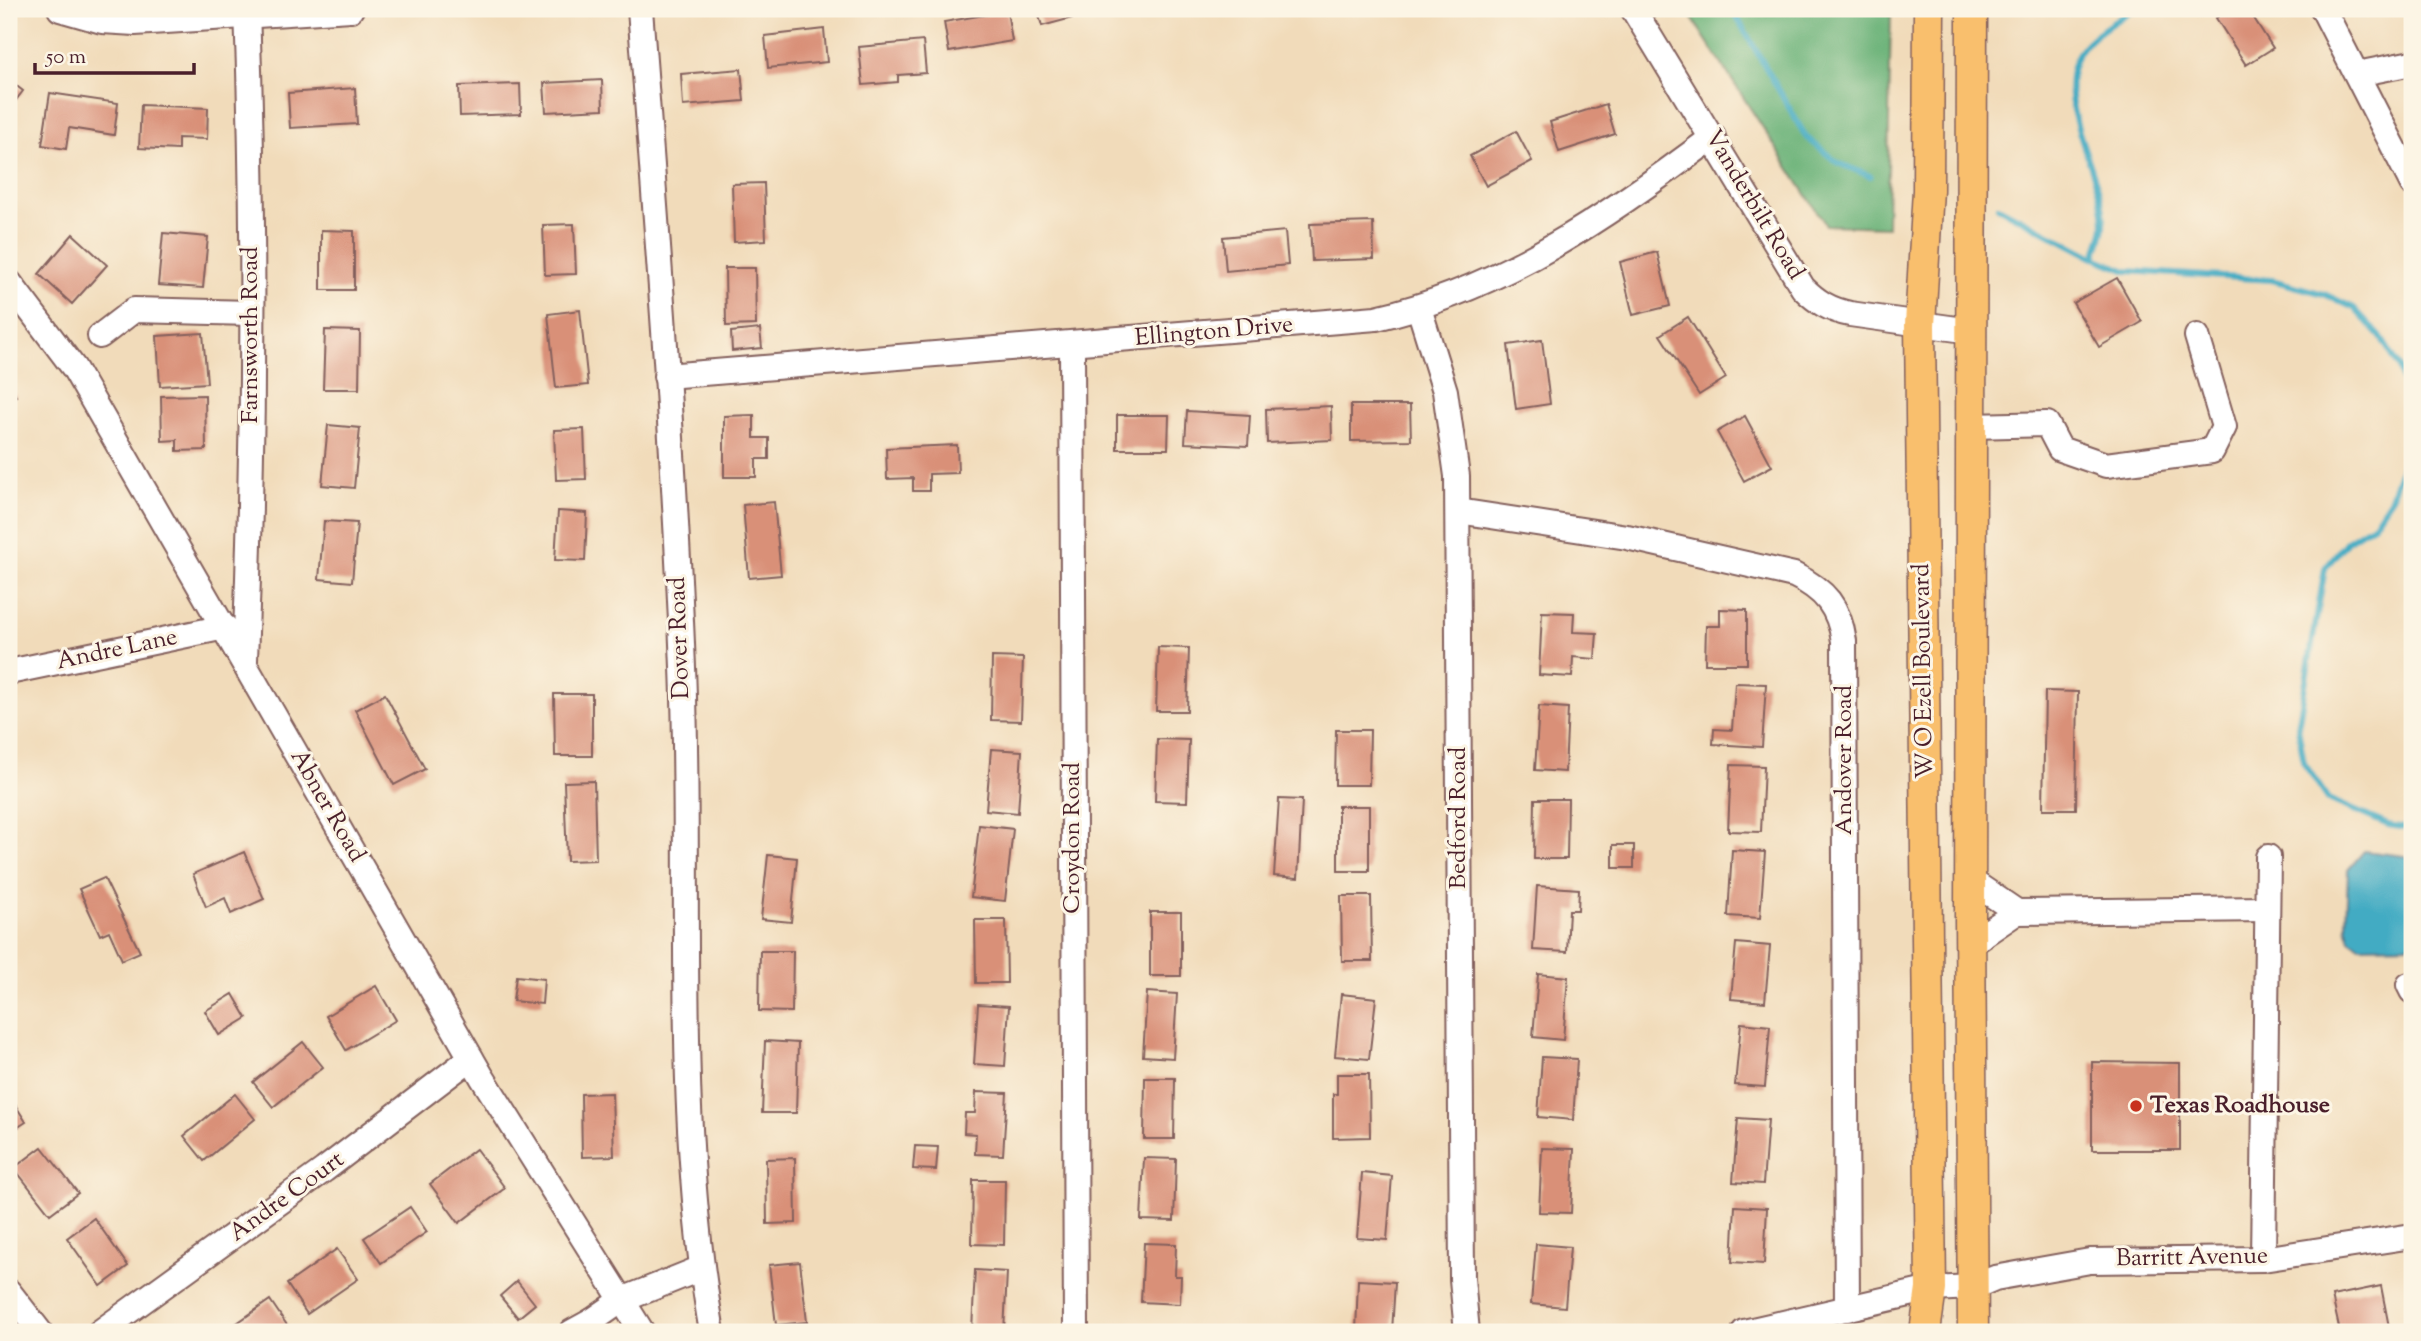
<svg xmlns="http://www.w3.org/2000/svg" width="2421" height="1341" viewBox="0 0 2421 1341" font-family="'Sorts Mill Goudy',serif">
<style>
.forest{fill:#6ab278;stroke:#5a6852;stroke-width:2}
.water{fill:#43abc3;stroke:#466577;stroke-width:2}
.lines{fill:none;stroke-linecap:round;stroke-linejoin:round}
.stream{stroke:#43abc3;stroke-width:6}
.building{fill:#d99078}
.minor-casing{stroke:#84615d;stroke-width:28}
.major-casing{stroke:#84615d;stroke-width:33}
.minor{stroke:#fff;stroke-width:24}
.major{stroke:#f9bf6d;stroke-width:30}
.poi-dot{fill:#c8321e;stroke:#fcf5e5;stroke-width:2.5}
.labels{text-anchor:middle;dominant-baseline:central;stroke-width:6;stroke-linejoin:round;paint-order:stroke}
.street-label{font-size:24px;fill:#4a1f2b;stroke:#fcf5e5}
.poi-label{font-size:24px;font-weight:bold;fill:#4a1f2b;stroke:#fcf5e5;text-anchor:start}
</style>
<rect width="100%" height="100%" fill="#fcf5e5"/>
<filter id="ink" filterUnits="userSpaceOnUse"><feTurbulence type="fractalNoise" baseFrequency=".0143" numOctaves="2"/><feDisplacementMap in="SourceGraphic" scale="14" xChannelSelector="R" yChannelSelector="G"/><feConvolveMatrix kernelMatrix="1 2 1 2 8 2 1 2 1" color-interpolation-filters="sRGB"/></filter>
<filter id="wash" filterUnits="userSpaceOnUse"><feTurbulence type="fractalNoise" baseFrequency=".00686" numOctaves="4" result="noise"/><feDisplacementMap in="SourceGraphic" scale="28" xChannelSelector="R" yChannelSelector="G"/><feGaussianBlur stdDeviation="1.57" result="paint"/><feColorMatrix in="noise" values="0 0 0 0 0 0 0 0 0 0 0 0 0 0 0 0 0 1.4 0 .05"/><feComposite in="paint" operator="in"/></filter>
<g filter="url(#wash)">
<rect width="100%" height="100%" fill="#f1dbba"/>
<polygon class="forest" points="1686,9 1891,9 1887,227 1826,225"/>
<polygon class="water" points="2364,851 2412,857 2412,945 2360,946 2350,939 2346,926 2348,870"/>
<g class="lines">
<g class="stream">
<polyline points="1732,9 1806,137 1838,163 1870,176"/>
<polyline points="1998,207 2095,258 2127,271 2272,280 2324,294 2354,308 2380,336 2400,368 2408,406 2404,460 2391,498 2374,524 2347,541 2325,568 2298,727 2304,763 2328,799 2388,825 2412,829"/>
<path d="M2095 258C2097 248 2103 236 2104 227 2105 175 2054 108 2076 58 2086 37 2115 22 2133 9"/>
</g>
</g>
<g id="blocks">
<g class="building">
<polygon points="1037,9 1102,9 1102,10 1042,26"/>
<polygon points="1128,9 1148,9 1131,15"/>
<polygon points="2230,9 2248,9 2273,48 2246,65 2216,18"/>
<polygon points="1007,11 1012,41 949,52 944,22"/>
<polygon points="824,29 827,62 768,68 765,36"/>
<polygon points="923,41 926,73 898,75 898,82 863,85 859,47"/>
<polygon points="741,69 744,101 683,106 681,74"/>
<polygon points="9,80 23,91 9,109"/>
<polygon points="602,80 603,109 546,112 544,83"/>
<polygon points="520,84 521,114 460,116 459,86"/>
<polygon points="355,88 357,124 290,128 288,93"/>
<polygon points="50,93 118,103 114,135 69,128 66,149 42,145"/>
<polygon points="1606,104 1615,134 1559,152 1550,122"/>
<polygon points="141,105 208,108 207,139 178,138 178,150 139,148"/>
<polygon points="1516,131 1532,161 1486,186 1470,156"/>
<polygon points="764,183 766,240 734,242 732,184"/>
<polygon points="1373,222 1374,259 1312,261 1310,224"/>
<polygon points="574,224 576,274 545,275 543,225"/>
<polygon points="321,230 354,231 354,290 321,290"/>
<polygon points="1285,231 1288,265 1226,271 1223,237"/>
<polygon points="163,233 208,237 203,288 158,285"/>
<polygon points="73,234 107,265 72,304 39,274"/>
<polygon points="1657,252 1670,306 1633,315 1620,262"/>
<polygon points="725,268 755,268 756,325 726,326"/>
<polygon points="2117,278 2142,322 2099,347 2073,303"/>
<polygon points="580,310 588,385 556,388 548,314"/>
<polygon points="1688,317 1726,378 1699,395 1660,335"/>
<polygon points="760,329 762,348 732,351 731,332"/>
<polygon points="325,330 360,331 359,389 323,389"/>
<polygon points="203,333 207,383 160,386 157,336"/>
<polygon points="1542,340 1550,404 1516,409 1508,345"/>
<polygon points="9,386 16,396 9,401"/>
<polygon points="205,395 206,450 177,451 177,440 162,441 161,396"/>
<polygon points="1351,405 1410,405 1411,440 1351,441"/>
<polygon points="1331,406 1332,440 1267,443 1266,409"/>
<polygon points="1187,411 1250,415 1248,446 1185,443"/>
<polygon points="754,415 754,438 769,438 769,459 756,459 756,477 724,477 724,416"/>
<polygon points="1117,415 1169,415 1168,449 1117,449"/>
<polygon points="1745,416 1772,466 1744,481 1717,432"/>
<polygon points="328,425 360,428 354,488 322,485"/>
<polygon points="584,429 586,479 556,480 554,430"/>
<polygon points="957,445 958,473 929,474 929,491 913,491 913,478 887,479 886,448"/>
<polygon points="774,502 781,575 749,578 743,505"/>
<polygon points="558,511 587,513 585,561 555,560"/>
<polygon points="324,521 357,523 352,582 319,579"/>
<polygon points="1720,609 1747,610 1747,664 1705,664 1706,626 1720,626"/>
<polygon points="1542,612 1574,613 1573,632 1597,633 1595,659 1573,657 1572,677 1539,675"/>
<polygon points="1158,647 1189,648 1187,711 1156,711"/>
<polygon points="992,657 1023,658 1021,721 991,720"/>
<polygon points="1735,683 1766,684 1762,747 1713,744 1714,729 1732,730"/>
<polygon points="2045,691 2078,692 2076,809 2043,809"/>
<polygon points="385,694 425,769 394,785 355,710"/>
<polygon points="554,694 592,694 592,756 555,756"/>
<polygon points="1539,706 1568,708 1565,772 1535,770"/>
<polygon points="1336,730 1370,730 1369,785 1335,785"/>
<polygon points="1157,739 1189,740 1187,802 1155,801"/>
<polygon points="991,749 1022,751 1018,813 986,810"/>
<polygon points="1731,765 1764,766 1761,832 1728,831"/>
<polygon points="594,781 596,860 567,861 564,782"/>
<polygon points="1279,799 1302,800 1298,878 1274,876"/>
<polygon points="1535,799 1568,799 1567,859 1534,859"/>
<rect x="1338" y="806" width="31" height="65"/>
<polygon points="979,825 1013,829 1005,901 971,897"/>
<rect x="1613" y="845" width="21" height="23"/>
<polygon points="1732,850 1765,852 1760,918 1728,916"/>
<polygon points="244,852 264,899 231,914 225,898 206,907 193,874"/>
<polygon points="768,855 797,858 791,922 761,919"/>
<polygon points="104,878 140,952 122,960 109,931 100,935 79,889"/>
<polygon points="1537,886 1579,889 1578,910 1569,910 1567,952 1533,950"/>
<polygon points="1341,896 1371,896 1372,961 1342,961"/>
<rect x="1150" y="912" width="31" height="64"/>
<polygon points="975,920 1006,920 1007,983 976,983"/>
<polygon points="1736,943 1770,946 1765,1002 1731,999"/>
<polygon points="760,951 793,951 792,1012 759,1011"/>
<polygon points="1538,974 1568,977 1563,1040 1533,1037"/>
<polygon points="516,976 544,979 542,1004 513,1001"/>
<polygon points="376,986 396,1020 346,1050 326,1016"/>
<polygon points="1147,992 1177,994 1173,1058 1143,1056"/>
<polygon points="233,994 247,1018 219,1035 205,1011"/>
<polygon points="1341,994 1376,998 1369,1059 1335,1056"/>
<polygon points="978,1004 1009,1006 1005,1066 974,1064"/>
<polygon points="1741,1023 1770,1026 1765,1087 1735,1085"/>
<polygon points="765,1041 798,1043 796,1113 762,1113"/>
<polygon points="303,1042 323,1067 273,1107 253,1082"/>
<polygon points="1542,1057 1577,1059 1573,1120 1538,1117"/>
<polygon points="2092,1062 2180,1063 2180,1150 2092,1150"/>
<polygon points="1337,1074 1369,1074 1370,1137 1333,1138 1333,1094 1337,1094"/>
<polygon points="1145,1078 1175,1078 1174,1139 1144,1139"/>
<polygon points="976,1092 1007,1093 1003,1155 975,1154 976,1134 964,1133 965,1113 975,1113"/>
<polygon points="612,1093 614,1156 582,1157 581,1094"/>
<polygon points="235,1094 255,1119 204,1161 184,1136"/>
<polygon points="9,1095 26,1122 9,1133"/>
<polygon points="1738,1118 1768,1120 1763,1184 1733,1182"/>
<polygon points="915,1146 938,1147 936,1170 913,1169"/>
<polygon points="42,1147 78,1193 50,1214 14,1168"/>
<polygon points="1542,1148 1574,1149 1571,1213 1539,1212"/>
<polygon points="476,1149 505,1188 459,1223 430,1184"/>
<polygon points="795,1158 796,1223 767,1224 766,1159"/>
<polygon points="1144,1158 1176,1159 1174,1221 1141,1220"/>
<polygon points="1362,1173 1392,1176 1387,1240 1357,1238"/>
<polygon points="973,1180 1005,1180 1004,1245 972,1244"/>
<polygon points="1735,1206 1767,1208 1764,1264 1732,1262"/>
<polygon points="410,1207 427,1232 381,1263 364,1238"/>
<polygon points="94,1218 128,1266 101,1286 67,1238"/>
<polygon points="1144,1243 1176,1244 1175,1276 1181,1276 1180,1304 1141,1302"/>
<polygon points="1536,1244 1570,1247 1565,1307 1531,1304"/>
<polygon points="337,1249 358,1279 307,1314 287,1284"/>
<polygon points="800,1262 807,1322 776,1325 769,1265"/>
<polygon points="975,1270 1007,1272 1004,1332 972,1330"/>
<polygon points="1358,1280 1395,1282 1392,1332 1356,1332"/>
<polygon points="517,1281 535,1304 518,1318 500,1296"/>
<polygon points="2381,1286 2390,1332 2340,1332 2332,1296"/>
<polygon points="270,1300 291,1331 224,1332"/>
<polygon points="1144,1327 1178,1330 1178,1332 1143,1332"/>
</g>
</g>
</g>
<g filter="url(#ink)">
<use href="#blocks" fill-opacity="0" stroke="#84615d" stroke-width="2"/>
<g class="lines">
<g class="minor-casing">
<g id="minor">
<polyline points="60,9 102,21 135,23 351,9"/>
<path d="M640 9C657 228 674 448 683 667 692 889 673 1112 712 1332"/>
<path d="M1633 9 1803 288C1817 302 1830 310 1850 314L1971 331"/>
<polyline points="2323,9 2412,183"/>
<polyline points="2357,74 2412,63"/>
<polyline points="9,282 74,368 482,1077 642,1332"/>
<polyline points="1419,308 1445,391 1457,476 1462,1279 1467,1332"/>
<polyline points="100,336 134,310 251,313"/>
<polyline points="1072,344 1076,1332"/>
<path d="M666 376 1376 318C1503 289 1611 214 1713 137"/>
<polyline points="1971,426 2047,424 2060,449 2106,465 2212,451 2224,427 2197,336"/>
<path d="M1458 511 1627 537 1794 575C1825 590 1839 607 1844 641L1847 1309"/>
<path d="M245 660C254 444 255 226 247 9"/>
<polyline points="9,672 225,627"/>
<polyline points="1970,880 2017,912 1970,944"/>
<polyline points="2017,912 2267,909"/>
<polyline points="2409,985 2412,991"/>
<polyline points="2263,1259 2268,857"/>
<polyline points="9,1292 40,1332"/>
<polyline points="100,1332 324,1170 471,1058"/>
<polyline points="572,1332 592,1321"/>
<polyline points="597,1332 592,1321 622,1300 702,1268"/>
<polyline points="1744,1332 1931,1289 1974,1287 1995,1278 2090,1261 2263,1259 2412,1236"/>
</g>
</g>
<g class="major-casing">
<g id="major">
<polyline points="1972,9 1970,918 1973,1332"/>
<polyline points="1925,1332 1931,1289 1920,325 1928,190 1929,9"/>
</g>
</g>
<use href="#minor" class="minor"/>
<use href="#major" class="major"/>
</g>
</g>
<circle class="poi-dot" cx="2136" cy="1106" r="7"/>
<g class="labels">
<g class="street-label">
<text transform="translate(1754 205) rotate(59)">Vanderbilt Road</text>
<text transform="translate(1214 332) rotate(-5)">Ellington Drive</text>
<text transform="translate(251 335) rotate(-90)">Farnsworth Road</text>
<text transform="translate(680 638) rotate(-92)">Dover Road</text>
<text transform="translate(117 650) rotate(-12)">Andre Lane</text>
<text transform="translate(1924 671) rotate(-91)">W O Ezell Boulevard</text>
<text transform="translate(1845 760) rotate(-90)">Andover Road</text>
<text transform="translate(327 806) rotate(60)">Abner Road</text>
<text transform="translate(1459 818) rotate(-90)">Bedford Road</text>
<text transform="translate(1073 838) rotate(-90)">Croydon Road</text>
<text transform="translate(287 1197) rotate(-36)">Andre Court</text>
<text transform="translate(2192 1258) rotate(-1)">Barritt Avenue</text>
</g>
<g class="poi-label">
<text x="2150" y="1106">Texas Roadhouse</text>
</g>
</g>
<rect width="2421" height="1341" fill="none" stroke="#fcf5e5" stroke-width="35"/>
<path d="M35 63v10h159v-10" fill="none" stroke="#4a1f2b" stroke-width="3.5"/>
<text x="46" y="63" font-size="21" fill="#4a1f2b" stroke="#fcf5e5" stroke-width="5" paint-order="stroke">50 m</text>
</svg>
